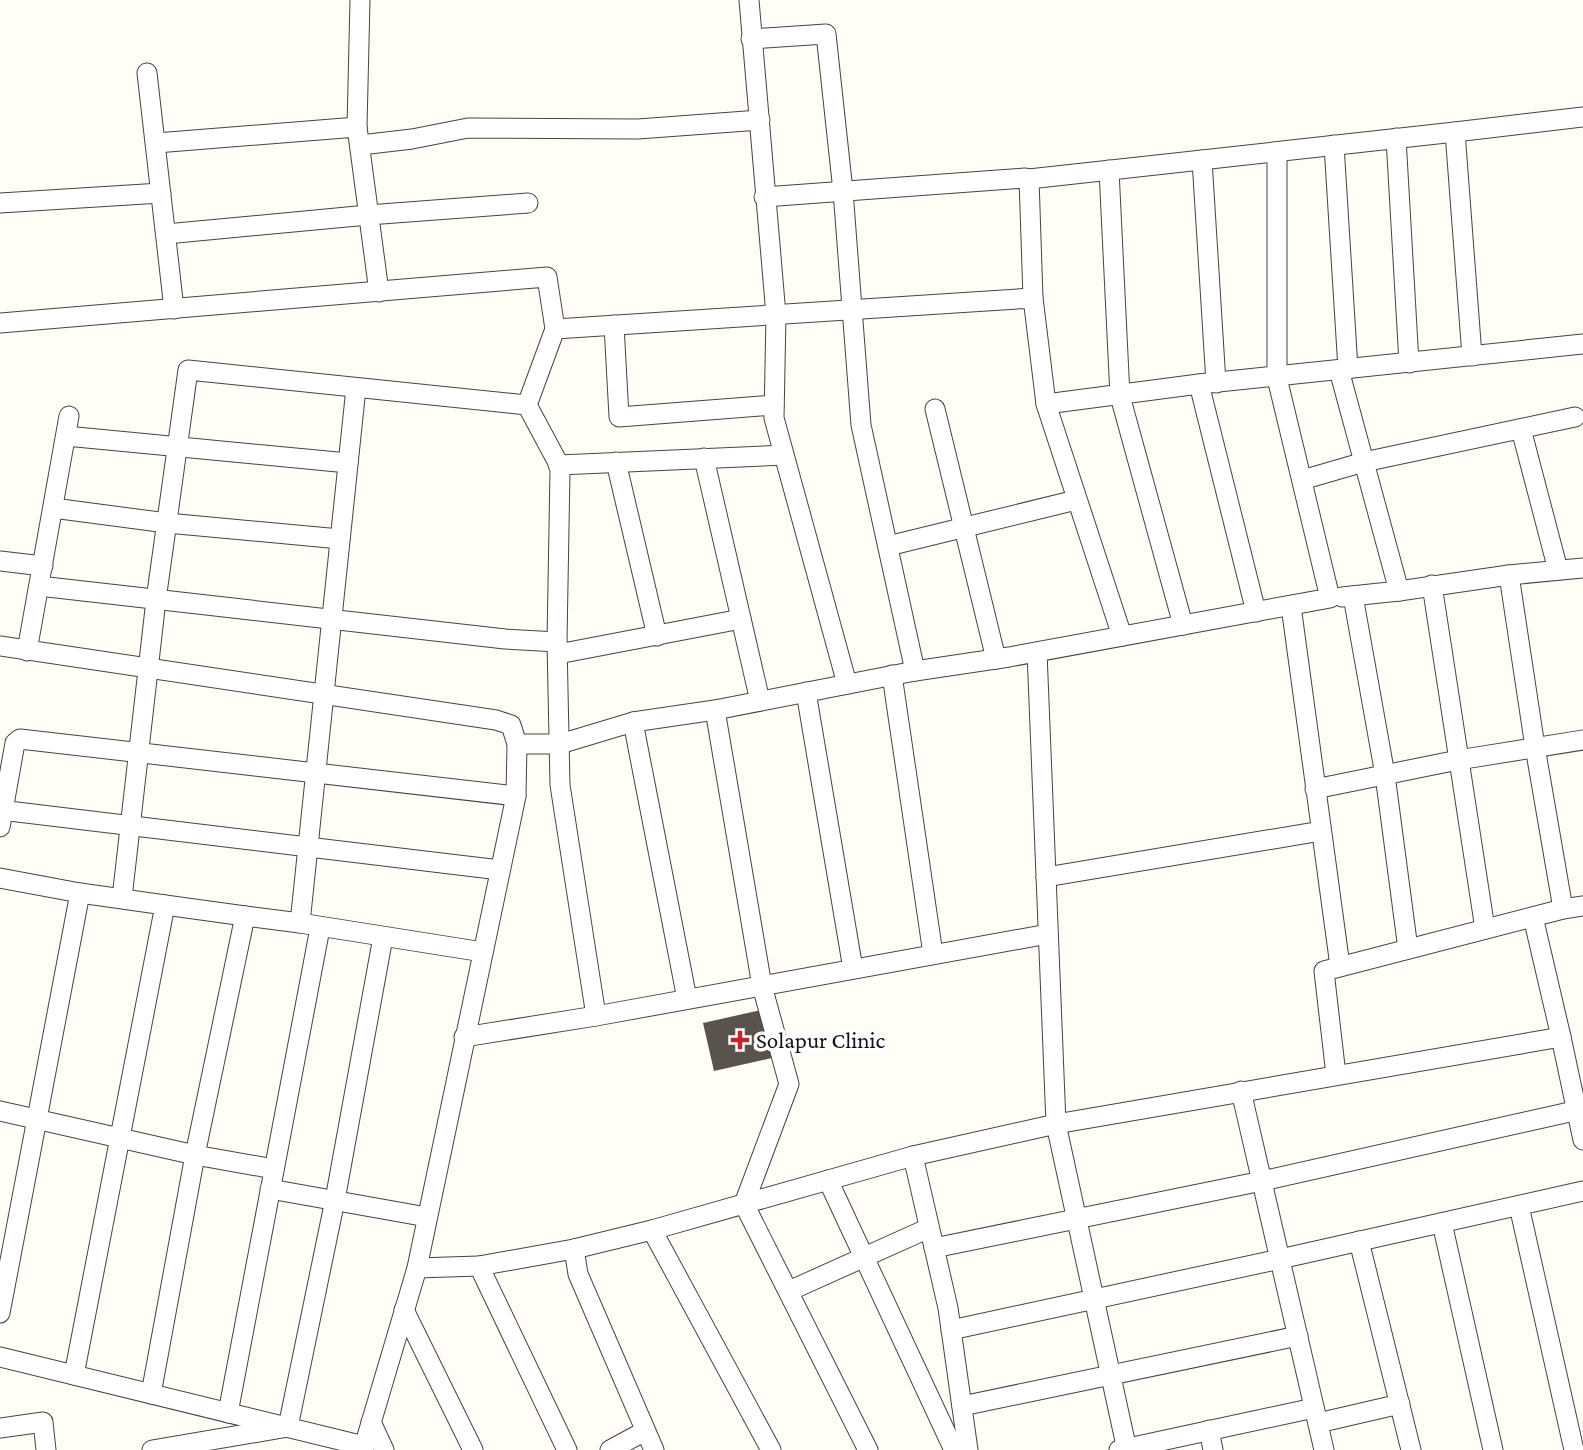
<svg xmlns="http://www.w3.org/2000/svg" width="1583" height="1450" viewBox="0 0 1583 1450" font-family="'Crimson Pro',serif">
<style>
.building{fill:#5a524d}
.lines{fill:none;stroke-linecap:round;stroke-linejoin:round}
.street-casing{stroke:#444;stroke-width:21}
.street{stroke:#fff;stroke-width:19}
.poi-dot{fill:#c4262e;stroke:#fff;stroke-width:2.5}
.labels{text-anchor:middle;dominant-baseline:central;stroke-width:7;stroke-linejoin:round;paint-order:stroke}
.poi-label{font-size:23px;fill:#111;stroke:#fff;text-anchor:start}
</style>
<rect width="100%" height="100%" fill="#fffdf5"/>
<polygon class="building" points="761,1010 772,1058 714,1071 703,1023"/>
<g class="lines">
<g class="street-casing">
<g id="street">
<polyline points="749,0 776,315 774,418 847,684"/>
<polyline points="751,39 826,34 843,191 861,425 915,671"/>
<polyline points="147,73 174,309"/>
<polyline points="357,127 360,0"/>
<polyline points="1455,132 1583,117"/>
<polyline points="1396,138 1409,363"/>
<polyline points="156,143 357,127 379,292"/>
<polyline points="361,145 412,139 468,128 638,129 760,120"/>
<polyline points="1334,145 1348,369"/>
<polyline points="1202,160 1216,383"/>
<polyline points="1109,170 1120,396 1183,625"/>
<polyline points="1029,179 1455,132 1472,356"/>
<polyline points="764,197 1025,178 1029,179 1033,298"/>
<polyline points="0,203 161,193"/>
<polyline points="166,234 368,215 528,203"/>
<polyline points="0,323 547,277 555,329 527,405"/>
<polyline points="614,325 619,417 774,405"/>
<polyline points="555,329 1033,298 1046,404 1199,384 1583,344"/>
<polyline points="1339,370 1399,591 1342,597"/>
<polyline points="1199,384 1256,612"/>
<polyline points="356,388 300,923 483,952"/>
<polyline points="1046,404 1122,636"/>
<polyline points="527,405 557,461 560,470 557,642 560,785 596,1016"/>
<polyline points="935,409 996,659"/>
<polyline points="1521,429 1558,570"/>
<polyline points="66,436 348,463"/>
<polyline points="704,458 760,701"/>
<polyline points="616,462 657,636"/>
<polyline points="559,465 784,455"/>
<polyline points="1302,480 1364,462 1575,417"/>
<polyline points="53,508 167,523 340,539"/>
<polyline points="888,546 1076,500"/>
<polyline points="0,561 43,566"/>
<polyline points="1509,575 1535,747 1563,909"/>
<polyline points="1432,585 1485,929"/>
<polyline points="39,586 505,639 557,642"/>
<polyline points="1399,591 1509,575 1583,568"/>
<polyline points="1353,596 1385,775 1408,949"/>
<polyline points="1291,606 1340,966"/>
<polyline points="0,646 496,720 511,725 517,744 516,796 417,1268 363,1450"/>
<polyline points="27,651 69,416"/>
<polyline points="1037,652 1056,1124 1127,1450"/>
<polyline points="558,654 741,619"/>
<polyline points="892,675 933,954"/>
<polyline points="806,692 853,969"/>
<polyline points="715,710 762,986 789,1084 744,1204 868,1450"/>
<polyline points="633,722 687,999"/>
<polyline points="517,744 560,744 633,722 715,710 915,671 1009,657 1330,598 1277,378 1277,152"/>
<polyline points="1315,789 1458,760 1583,740"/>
<polyline points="0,810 500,870"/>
<polyline points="0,827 15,743 20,739 516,796"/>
<polyline points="1046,877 1321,831"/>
<polyline points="0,878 80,893 165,905 74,1375"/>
<polyline points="122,898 156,600 188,370 527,405"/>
<polyline points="165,905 245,916"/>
<polyline points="1533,917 1561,1037"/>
<polyline points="464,1037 596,1016 1048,934"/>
<polyline points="1336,1075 1324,971 1563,909 1583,906"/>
<polyline points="1241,1091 1324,1450"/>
<polyline points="0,1111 195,1155 274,1169"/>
<polyline points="913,1156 948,1308 968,1450"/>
<polyline points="828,1180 954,1450"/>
<polyline points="270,1189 427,1217"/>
<polyline points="1519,1206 1574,1450"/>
<polyline points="1442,1223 1493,1450"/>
<polyline points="652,1230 771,1450"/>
<polyline points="1359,1241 1411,1450"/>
<polyline points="934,1248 1262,1181 1583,1109"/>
<polyline points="574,1249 578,1274 654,1450"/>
<polyline points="479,1266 574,1249 652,1230 913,1156 1056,1124 1561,1037 1583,1140"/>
<polyline points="417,1268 479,1266 567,1450"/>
<polyline points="789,1291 929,1228"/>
<polyline points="404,1310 473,1450"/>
<polyline points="0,1313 80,893"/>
<polyline points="951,1330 1280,1259 1583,1191"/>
<polyline points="0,1357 364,1446"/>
<polyline points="151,1394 195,1155 245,916 300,923"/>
<polyline points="962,1406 1298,1336"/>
<polyline points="228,1413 320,928"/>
<polyline points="371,1422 384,1450"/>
<polyline points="1318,1423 1400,1404"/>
<polyline points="0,1428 43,1422 46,1450"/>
<polyline points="1209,1430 1213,1450"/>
<polyline points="152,1450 288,1427 335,1200 383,937"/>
<polyline points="610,1450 645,1431"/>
<polyline points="1119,1450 1314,1408"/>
</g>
</g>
<use href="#street" class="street"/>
</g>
<path class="poi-dot" d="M736.5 1029.5h7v7h7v7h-7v7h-7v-7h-7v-7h7z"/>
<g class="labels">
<g class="poi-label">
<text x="756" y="1040">Solapur Clinic</text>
</g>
</g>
</svg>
